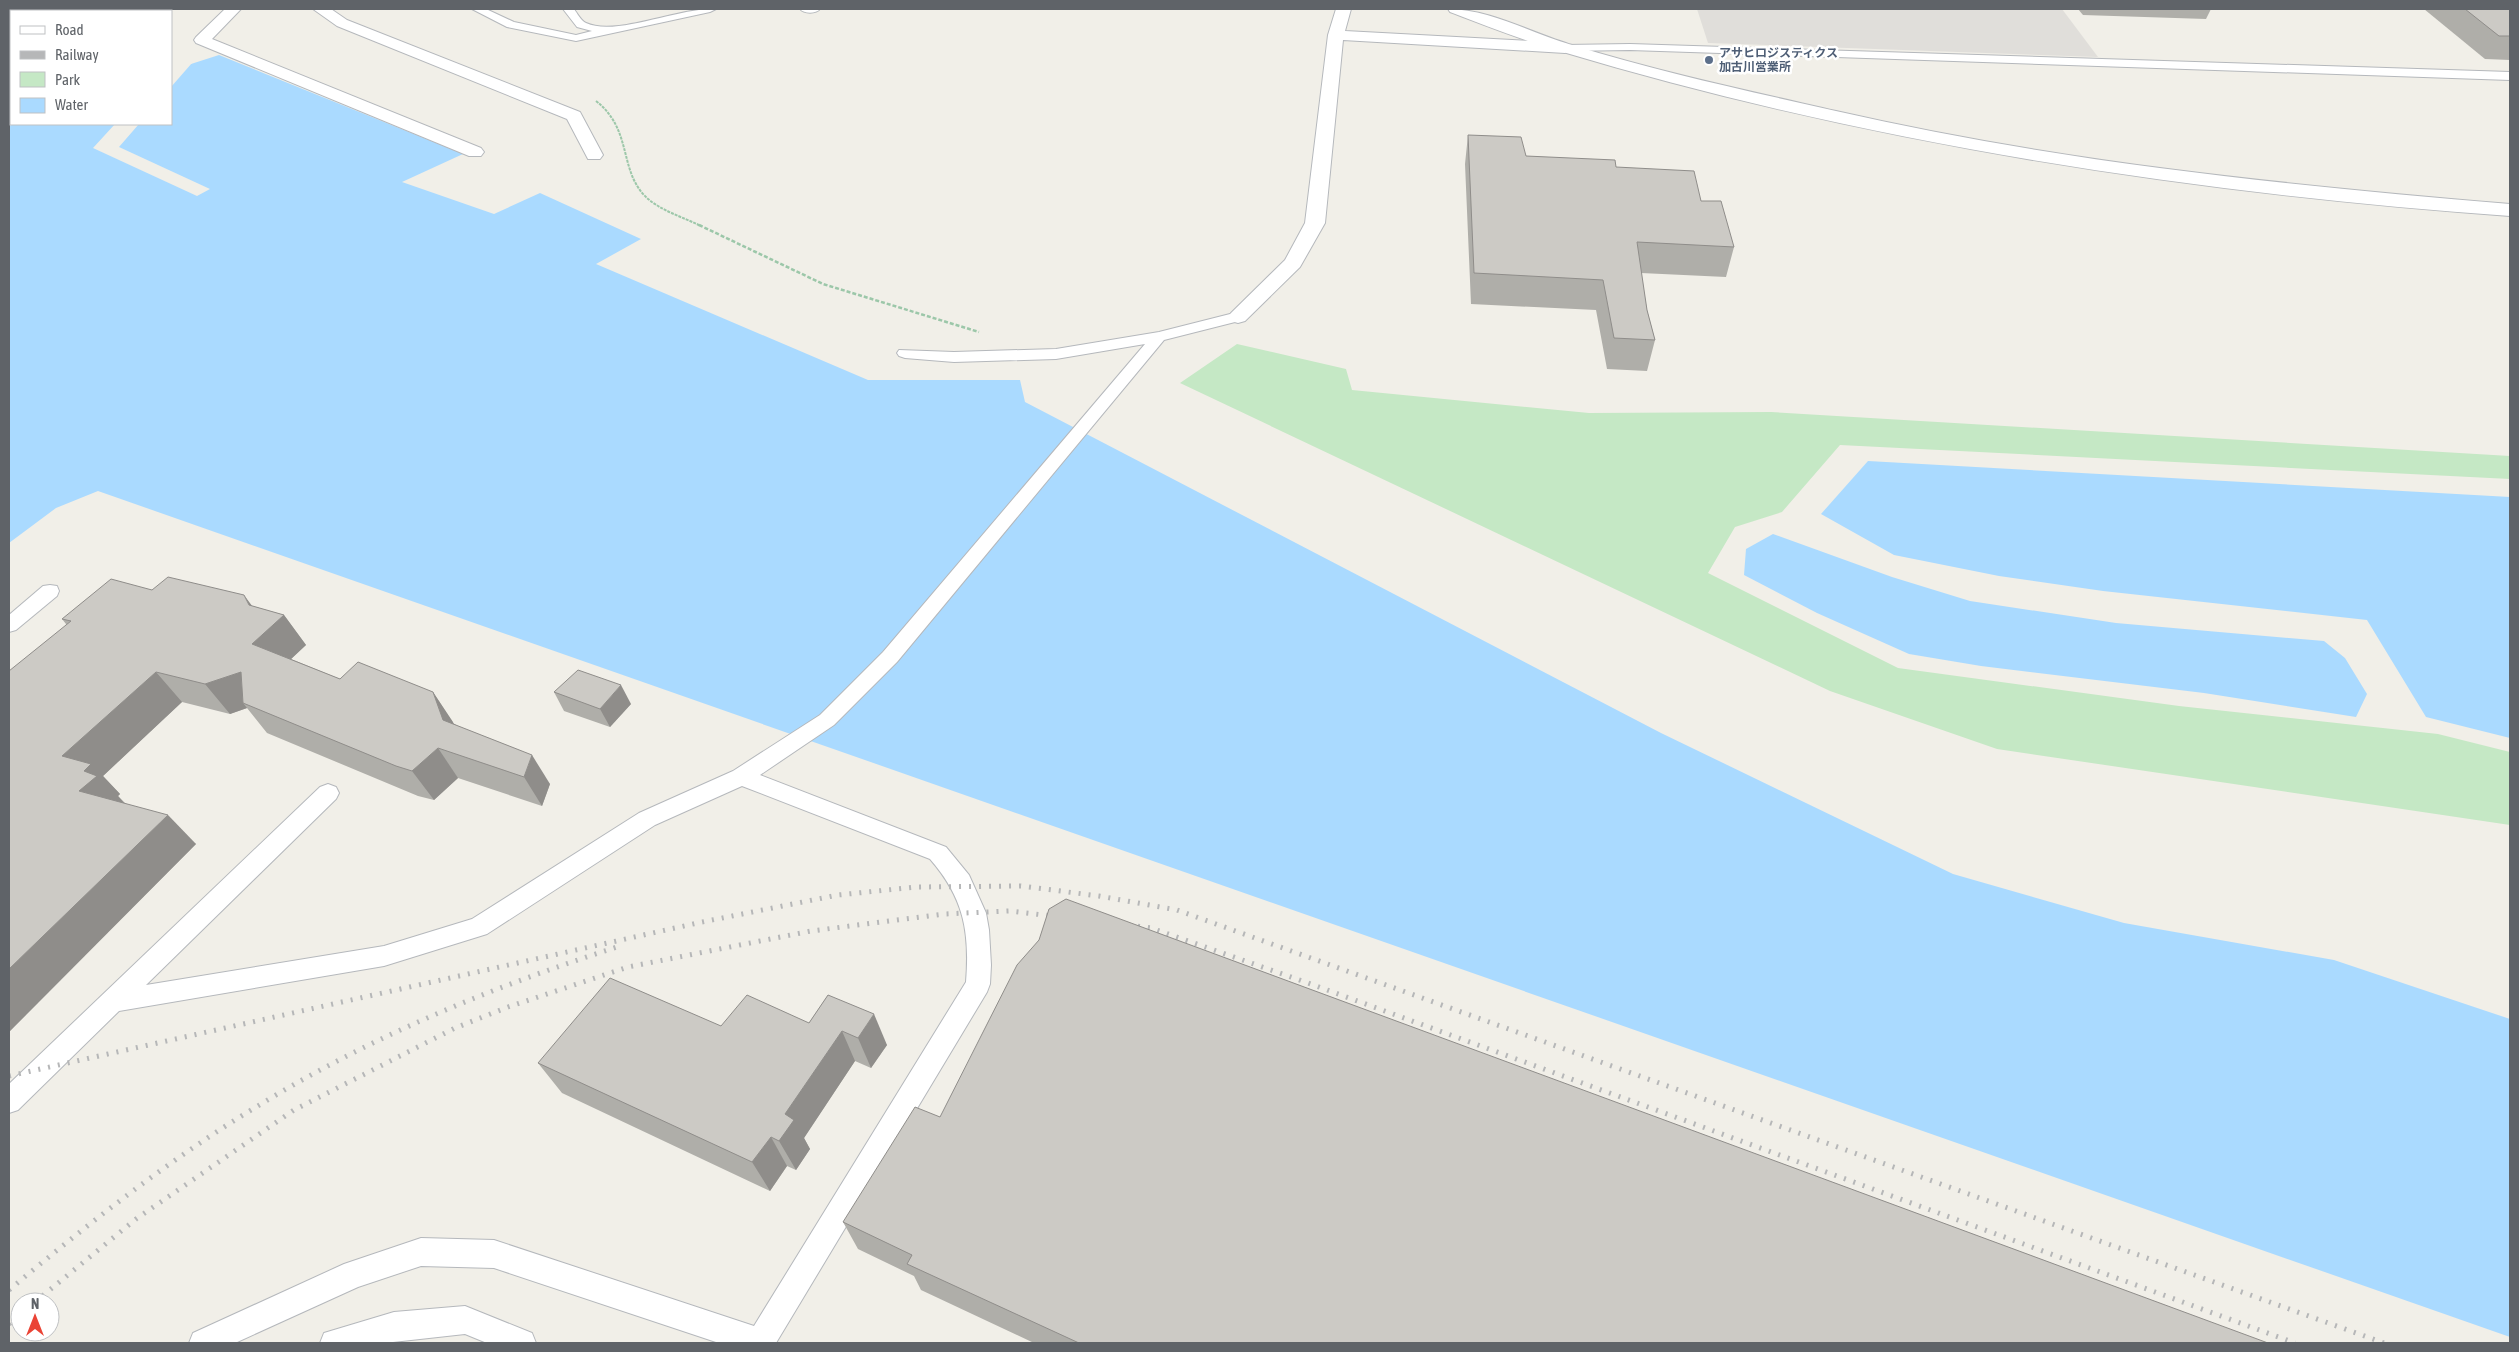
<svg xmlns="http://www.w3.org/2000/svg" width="2519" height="1352" viewBox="0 0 2519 1352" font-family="'Asap Condensed','Noto Sans JP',sans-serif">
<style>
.industrial{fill:#e0deda}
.green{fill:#c5e8c5}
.water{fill:#aadaff}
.pier{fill:#f1efe8}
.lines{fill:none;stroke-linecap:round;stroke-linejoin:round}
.river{fill:#aadaff;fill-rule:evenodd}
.service-casing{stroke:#b5b8bc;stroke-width:2}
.minor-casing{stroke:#b5b8bc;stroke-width:2}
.tertiary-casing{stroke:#b5b8bc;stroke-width:2}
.path-far1{stroke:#9cc7a9;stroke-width:2;stroke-dasharray:3 1;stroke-linecap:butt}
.path{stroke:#9cc7a9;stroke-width:2.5;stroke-dasharray:4 2;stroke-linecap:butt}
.service{fill:#fff;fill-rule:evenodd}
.minor{fill:#fff;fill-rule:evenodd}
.tertiary{fill:#fff;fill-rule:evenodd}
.rail{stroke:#b6b7b8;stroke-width:5;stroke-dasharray:2 8;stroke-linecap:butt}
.wall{fill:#afaea9}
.shaded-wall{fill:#8f8d8a}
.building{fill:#cccac5;stroke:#8f8d8a}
.service-dot{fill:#5c6f8a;stroke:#fff;stroke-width:2}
.labels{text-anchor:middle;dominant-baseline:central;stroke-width:5;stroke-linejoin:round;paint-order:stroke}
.far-service-label{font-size:12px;font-weight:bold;fill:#4e5e75;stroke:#fff;text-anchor:start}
</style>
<rect width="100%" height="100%" fill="#f1efe8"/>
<polygon class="industrial" points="1697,9 2062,9 2098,57 1708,43"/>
<polygon class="green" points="1237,344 1346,369 1352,390 1589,413 1771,412 2510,456 2510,479 1840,445 1782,512 1735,527 1708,573 1898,668 2179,706 2438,734 2510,752 2510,825 1997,749 1830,691 1180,383"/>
<g class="water">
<polygon points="219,55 463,154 402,182 494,214 540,193 641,239 596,264 868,380 1020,380 1025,402 1661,733 1953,874 2124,923 2334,960 2510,1019 2510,1337 98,491 56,508 9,543 9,126 14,124 171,124 171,64 191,64"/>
<polygon points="1868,461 2510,497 2510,738 2426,717 2367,620 2103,591 1999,576 1894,555 1821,514"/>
<polygon points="1773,534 1892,577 1970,601 2116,623 2324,641 2345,658 2367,694 2356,717 2204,693 1981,666 1909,654 1817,613 1744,575 1746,549"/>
</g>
<g class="pier">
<polygon points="171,63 192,63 171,87"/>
<polygon points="115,124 139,124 119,147 210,189 197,196 93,148"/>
</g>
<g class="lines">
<g class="river">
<polygon points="134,9 170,9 168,11 132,11"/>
<rect x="9" y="95" width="2" height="24"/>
</g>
<g class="service-casing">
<g id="service">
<path d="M472 9H486L514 22 576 35 592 31 577 27 563 9H574C577 13 581 21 586 23 616 37 679 7 716 9L710 12 576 41 507 27Z"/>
<path d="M800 9H820C816 14 804 14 800 9Z"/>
<polygon points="1630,44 2510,72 2510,80 1630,50 1565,51 1559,48 1565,45"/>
<path d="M1238 312 1246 317 1243 320 1164 340 897 662 834 725 760 775 946 847 969 875 986 913 989 930 991 965 990 984 987 992 776 1343H719L494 1268 421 1266 358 1287 235 1343H189L193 1333 344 1264 421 1238 494 1240 754 1326 966 982C970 932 964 898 930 859L742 786 655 825 487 934 384 966 119 1011 18 1110 9 1113V1084L320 787 328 784 336 787 339 793 336 799 146 985 384 946 472 919 639 813 733 771 820 715 883 652 1145 344 1056 359 954 362 905 358 899 356 897 353 899 350 954 352 1056 349 1159 332Z"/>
<polygon points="50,585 57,586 59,591 57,596 16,630 9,632 9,615 43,586"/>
<polygon points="465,1306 532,1333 536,1343 487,1343 465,1334 384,1343 320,1343 324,1333 394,1312"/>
</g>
</g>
<g class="minor-casing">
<g id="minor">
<polygon points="9,9 22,9 20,11 11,11 9,16"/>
<polygon points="225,9 241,9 212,39 481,148 484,152 481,156 469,156 196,43 194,40 196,37"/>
<polygon points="313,9 331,9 347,20 580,112 603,155 600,159 588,159 567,119 337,26"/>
<polygon points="1336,9 1351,9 1345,31 1565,43 1573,48 1565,53 1343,40 1325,223 1300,267 1245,321 1238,323 1231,321 1228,317 1231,313 1285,260 1305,223 1328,35"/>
</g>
</g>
<g class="tertiary-casing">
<path id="tertiary" d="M1448 9C1490 9 1531 33 1572 45 1659 72 1748 91 1836 111 2058 162 2284 185 2510 204V216C2190 193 1870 144 1563 52 1524 41 1487 26 1450 12Z"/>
</g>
<path class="path-far1" d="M596 101C632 129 619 168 644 195 658 210 683 217 701 226"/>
<polyline class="path" points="699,225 823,284 979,332"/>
<use href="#service" class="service"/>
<use href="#minor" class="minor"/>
<use href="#tertiary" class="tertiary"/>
<g class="rail">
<polyline points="1128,925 1151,928 1308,983 2295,1343"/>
<polyline points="9,1076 702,922 838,895 917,887 1021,886 1099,896 1177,910 2384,1343"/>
<path d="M9 1290C89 1223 171 1158 261 1104 374 1035 495 986 620 946"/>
<polyline points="35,1302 136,1219 294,1110 455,1028 508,1007 628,967 811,931 944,914 1009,911 1061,917"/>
<polyline points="9,1324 20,1315"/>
</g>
</g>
<g class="wall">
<polygon points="2078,9 2211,9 2206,19 2083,15"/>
<polygon points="2424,9 2510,9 2510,60 2485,59"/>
<polygon points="1468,135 1526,156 1616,167 1701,201 1734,247 1726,277 1641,273 1647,310 1655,340 1647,371 1607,369 1596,310 1471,304 1465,164"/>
<polygon points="152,590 252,606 284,615 306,645 291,659 340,679 433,692 453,723 550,784 542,806 458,778 434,800 418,796 267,733 247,708 230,714 182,702 103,776 120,794 118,796 125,803 196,844 9,1032 66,624 62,619"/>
<polygon points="554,692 631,704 610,727 564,711"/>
<polygon points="828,995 887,1045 871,1068 855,1061 804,1138 810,1149 796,1170 787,1166 770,1191 562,1093 538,1063 721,1026 809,1023"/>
<polygon points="940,1117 2268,1343 1034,1343 921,1290 914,1276 858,1249 843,1222"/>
</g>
<g class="shaded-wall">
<polygon points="244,595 266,625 284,615 306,645 275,674 252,644 249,605"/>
<polygon points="156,672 182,702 103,776 120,794 118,796 126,805 79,791 62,756"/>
<polygon points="241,672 243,703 247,708 230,714 205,684"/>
<polygon points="621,685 631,704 610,727 600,709"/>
<polygon points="433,692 453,722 463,750 443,720"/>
<polygon points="438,748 458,778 434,800 412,771"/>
<polygon points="532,755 550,784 542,806 524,777"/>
<polygon points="168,815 196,844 9,1032 9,969"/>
<polygon points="874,1014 887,1045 871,1068 858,1038"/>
<polygon points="842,1031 855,1061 804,1138 810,1149 796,1170 779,1141 785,1114"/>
<polygon points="771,1137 787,1166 770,1191 752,1162"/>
</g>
<g class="building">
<polygon points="2465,9 2510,9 2510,36 2499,36"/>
<polygon points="1468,135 1521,137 1526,156 1615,160 1616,167 1694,171 1701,201 1721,201 1734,247 1637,242 1647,310 1655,340 1614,338 1603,280 1474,273"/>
<polygon points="168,577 244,595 249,605 284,615 252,644 340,679 358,662 433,692 443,720 532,755 524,777 438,748 412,771 396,766 243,703 241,672 205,684 156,672 62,756 91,764 84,771 97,776 79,791 168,815 9,969 9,671 71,621 62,619 111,579 152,590"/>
<polygon points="578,670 621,685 600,709 554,692"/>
<polygon points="1066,899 2268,1343 1079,1343 907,1264 912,1255 843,1222 915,1107 940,1117 1017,965 1039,940 1049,909"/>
<polygon points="610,978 721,1026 747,995 809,1023 828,995 874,1014 858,1038 842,1031 785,1114 794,1120 779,1141 771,1137 752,1162 538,1063"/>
</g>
<circle class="service-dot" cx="1709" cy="60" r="5"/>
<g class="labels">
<g class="far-service-label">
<text x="1719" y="53">アサヒロジスティクス<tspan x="1719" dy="14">加古川営業所</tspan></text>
</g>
</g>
<rect width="2519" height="1352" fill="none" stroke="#5f6368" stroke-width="20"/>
<rect x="10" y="10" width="162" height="115" fill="#ffffff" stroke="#bfc1c3"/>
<rect x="20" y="26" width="25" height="8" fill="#ffffff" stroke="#bfc1c3"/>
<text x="55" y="35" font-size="15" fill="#5f6368">Road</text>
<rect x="20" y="51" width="25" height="8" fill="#b6b7b8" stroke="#bfc1c3"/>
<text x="55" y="60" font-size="15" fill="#5f6368">Railway</text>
<rect x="20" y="72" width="25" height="15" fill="#c5e8c5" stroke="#bfc1c3"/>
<text x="55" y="85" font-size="15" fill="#5f6368">Park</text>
<rect x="20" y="98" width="25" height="15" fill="#aadaff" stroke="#bfc1c3"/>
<text x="55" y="110" font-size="15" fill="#5f6368">Water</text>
<g transform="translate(35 1317)"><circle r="24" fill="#ffffff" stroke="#bfc1c3"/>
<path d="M0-4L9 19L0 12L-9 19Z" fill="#ea4335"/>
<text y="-8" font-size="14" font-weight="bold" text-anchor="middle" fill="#5f6368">N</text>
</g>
</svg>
